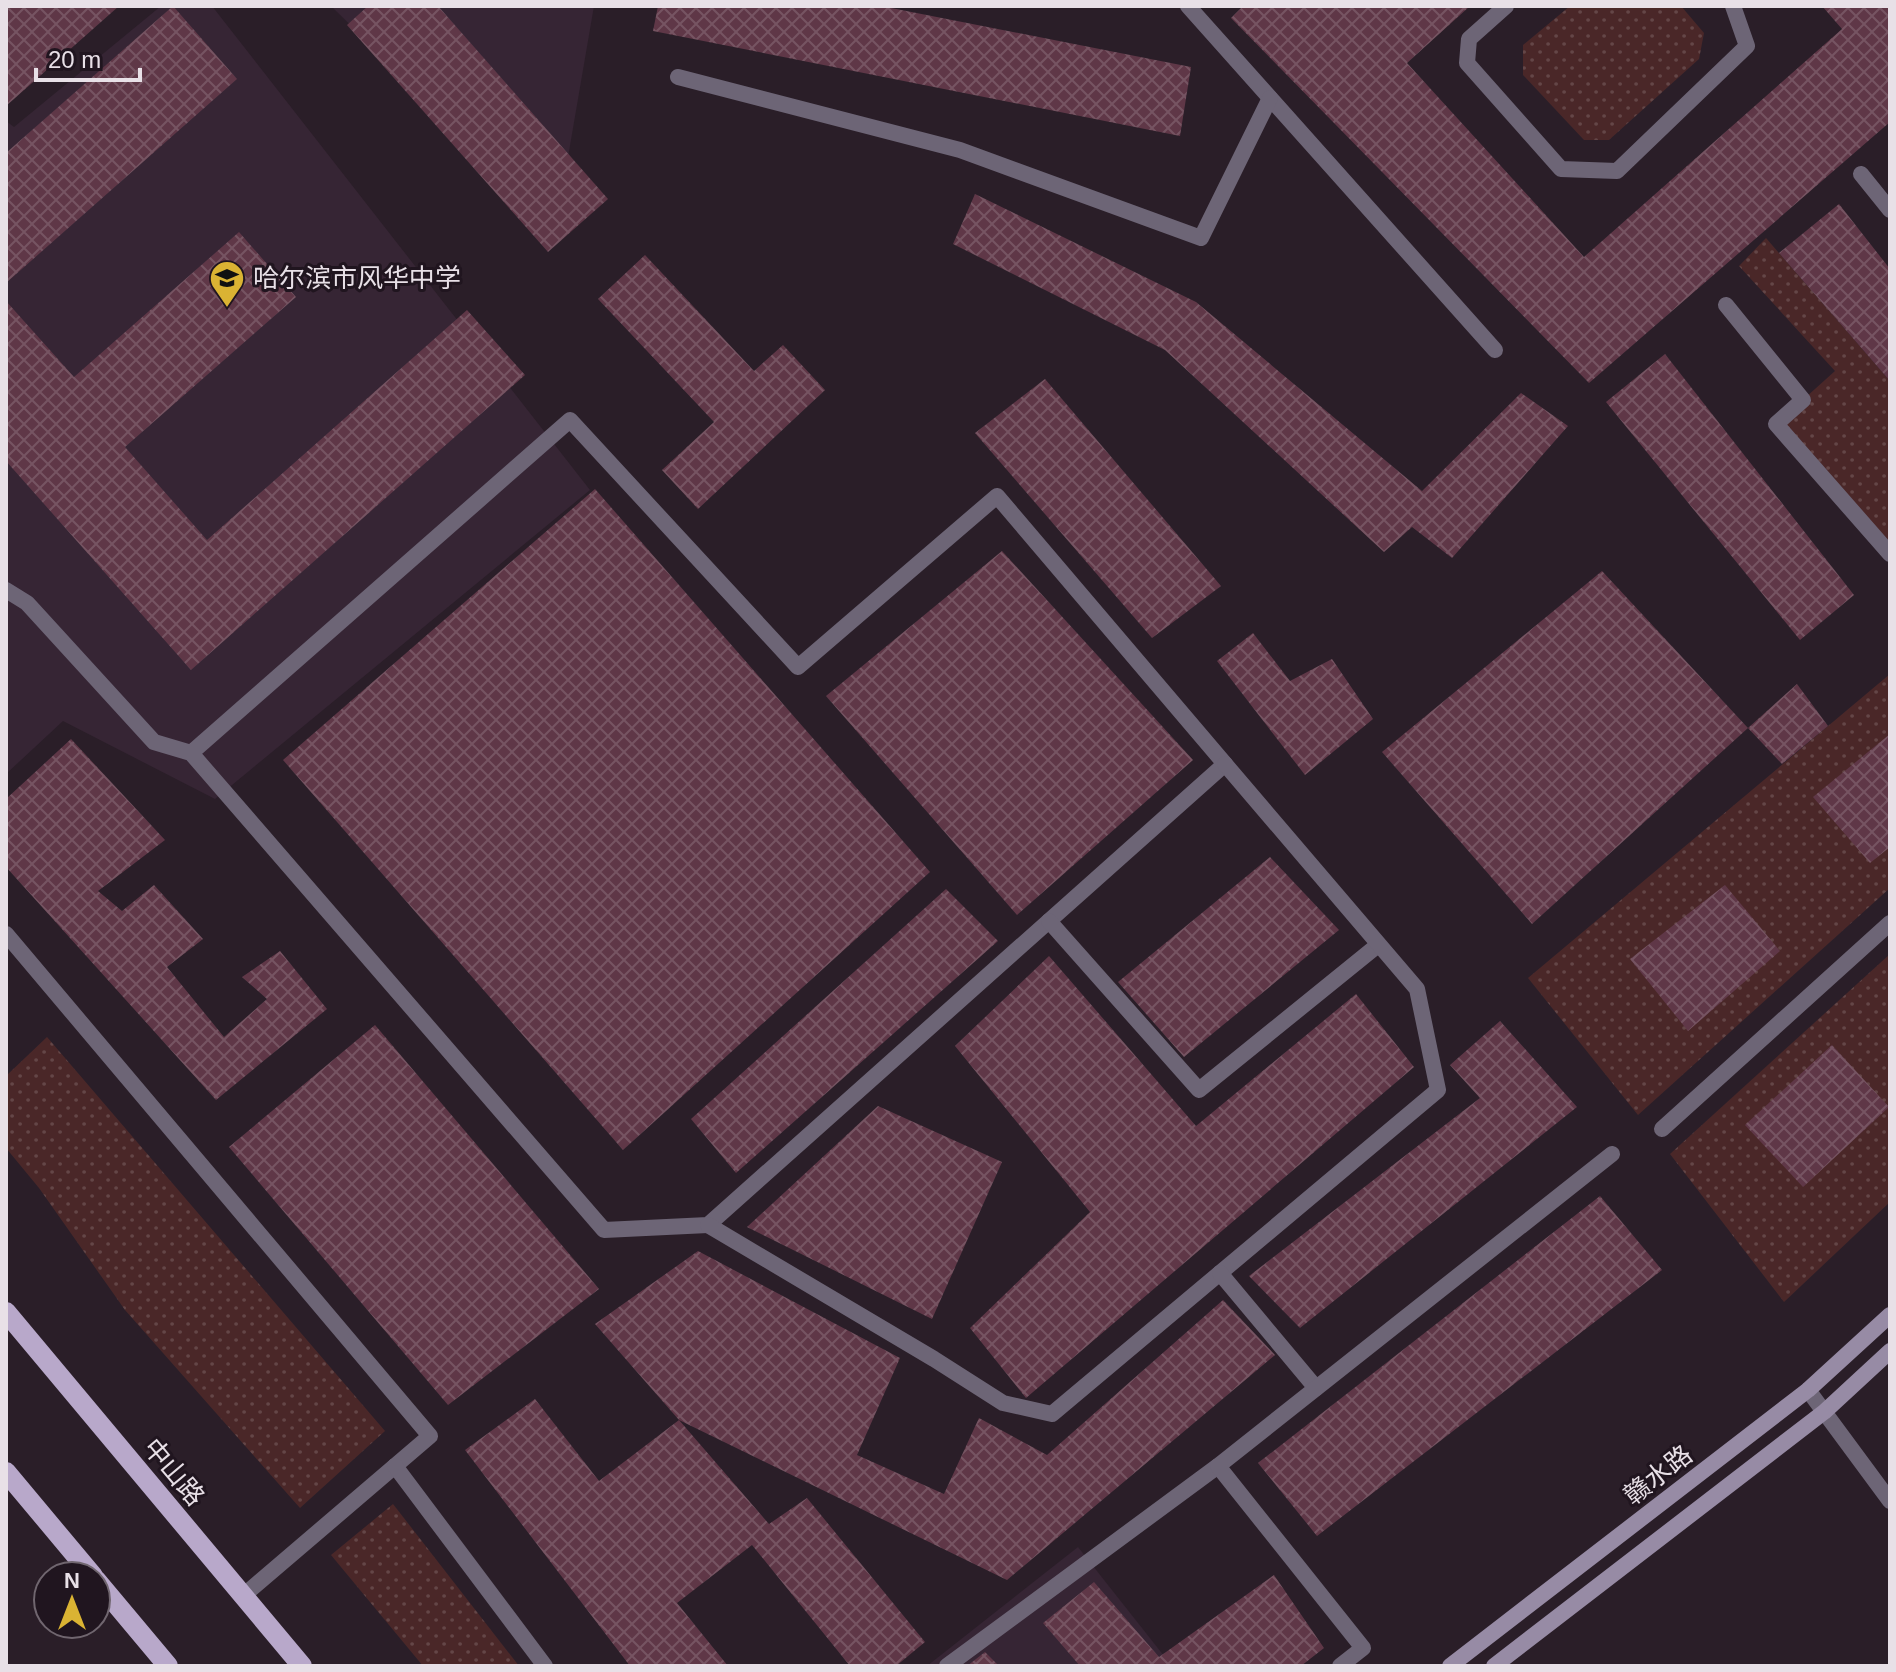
<svg xmlns="http://www.w3.org/2000/svg" width="1896" height="1672" viewBox="0 0 1896 1672" font-family="Arial,'Noto Sans SC',sans-serif">
<style>
.built{fill:#362534}
.green{fill:url(#green-dots)}
.building{fill:url(#building-cross-hatch)}
.lines{fill:none;stroke-linecap:round;stroke-linejoin:round}
.lane{stroke:#6d6576;stroke-width:16}
.street{stroke:#6d6576;stroke-width:16}
.secondary{stroke:#978ba5;stroke-width:16}
.primary{stroke:#b8a8ca;stroke-width:20}
.labels{text-anchor:middle;dominant-baseline:central;stroke-width:6;stroke-linejoin:round;paint-order:stroke}
.poi-label{font-size:26px;fill:#e8e0e7;stroke:#20151f;text-anchor:start}
.street-label{font-size:26px;fill:#e8e0e7;stroke:#20151f}
</style>
<defs>
<pattern id="green-dots" width="8" height="8" patternUnits="userSpaceOnUse" patternTransform="scale(2)"><rect width="8" height="8" fill="#4a2728"/><path d="M2 2h.1M6 6h.1" fill="none" stroke="#644647" stroke-width="1.8" stroke-linecap="round"/></pattern>
<pattern id="building-cross-hatch" width="8" height="8" patternUnits="userSpaceOnUse" patternTransform="scale(2)"><rect width="8" height="8" fill="#5f3747"/><path d="M0 0l8 8M0 8l8-8" fill="none" stroke="#765462"/></pattern>
</defs>
<rect width="100%" height="100%" fill="#2a1e28"/>
<g class="built">
<polygon points="161,6 212,6 590,490 215,799 63,721 6,774 6,121 14,127"/>
<polygon points="331,6 594,6 556,227"/>
<polygon points="1078,1547 1172,1666 927,1666"/>
</g>
<g class="green">
<polygon points="1570,6 1681,6 1704,33 1699,59 1609,140 1584,140 1523,75 1523,45"/>
<polygon points="1766,238 1890,381 1890,554 1776,424 1835,371 1739,266"/>
<polygon points="1890,674 1890,888 1638,1115 1528,978"/>
<polygon points="1890,954 1890,1202 1784,1302 1670,1154"/>
<polygon points="47,1037 385,1431 300,1508 125,1310 39,1188 6,1148 6,1076"/>
<polygon points="393,1504 519,1666 423,1666 331,1555"/>
</g>
<g class="building">
<polygon points="6,6 119,6 6,106"/>
<polygon points="173,6 237,79 6,283 6,153"/>
<polygon points="368,6 438,6 608,199 548,252 347,25"/>
<polygon points="658,6 881,6 1191,67 1180,136 653,31"/>
<polygon points="1243,6 1470,6 1407,63 1584,257 1842,29 1822,6 1890,6 1890,122 1589,383 1231,18"/>
<polygon points="975,194 1196,302 1422,491 1521,393 1568,426 1452,558 1412,527 1384,552 1165,350 953,244"/>
<polygon points="1839,204 1890,269 1890,381 1779,253"/>
<polygon points="239,232 296,297 125,447 207,540 467,310 525,375 191,670 6,461 6,301 74,377"/>
<polygon points="645,255 754,371 783,345 825,390 698,509 662,470 714,422 598,299"/>
<polygon points="1665,354 1854,595 1800,640 1606,402"/>
<polygon points="1045,379 1221,586 1152,638 975,433"/>
<polygon points="595,489 930,872 623,1150 283,760"/>
<polygon points="1002,551 1193,760 1017,915 826,696"/>
<polygon points="1602,571 1748,728 1532,924 1382,752"/>
<polygon points="1253,633 1290,681 1332,659 1373,719 1305,775 1217,661"/>
<polygon points="1797,684 1828,726 1782,764 1748,728"/>
<polygon points="1890,734 1890,847 1870,863 1813,797"/>
<polygon points="71,739 165,840 98,891 122,911 154,885 203,939 167,967 224,1037 267,999 242,977 280,951 327,1009 216,1100 6,867 6,799"/>
<polygon points="1270,857 1339,930 1184,1057 1118,982"/>
<polygon points="1725,885 1780,951 1688,1031 1630,959"/>
<polygon points="946,889 998,941 736,1173 691,1119"/>
<polygon points="1049,956 1196,1126 1356,994 1414,1067 1026,1398 970,1328 1090,1212 955,1046"/>
<polygon points="1500,1021 1577,1107 1300,1328 1249,1276 1480,1098 1450,1065"/>
<polygon points="375,1025 599,1289 448,1405 229,1147"/>
<polygon points="1832,1045 1889,1107 1803,1187 1745,1125"/>
<polygon points="878,1106 1002,1162 932,1319 747,1227"/>
<polygon points="1600,1196 1662,1270 1317,1536 1258,1463"/>
<polygon points="698,1251 900,1358 857,1455 944,1494 979,1418 1047,1455 1223,1300 1275,1355 1007,1580 679,1420 595,1324"/>
<polygon points="535,1399 599,1481 679,1420 769,1524 807,1498 925,1642 896,1666 850,1666 752,1545 677,1603 728,1666 630,1666 465,1450"/>
<polygon points="1274,1575 1324,1648 1301,1666 1080,1666 1043,1623 1094,1582 1159,1657"/>
<polygon points="985,1652 999,1666 967,1666"/>
</g>
<g class="lines">
<g class="lane">
<polyline points="1188,6 1495,350"/>
<polyline points="678,77 960,150 1201,238 1270,98"/>
<polyline points="1861,174 1890,210"/>
<polyline points="1726,305 1803,400 1776,424 1890,554"/>
<polyline points="6,590 27,603 154,742 191,753 604,1230 708,1225 1225,764 997,496 798,667 570,420 191,753"/>
<polyline points="1049,921 1199,1090 1378,945"/>
<polyline points="6,934 430,1436 243,1596"/>
<polyline points="1662,1129 1890,923"/>
<polyline points="708,1225 934,1359 1003,1403 1052,1414 1438,1090 1417,989 1225,764"/>
<polyline points="1220,1273 1316,1388"/>
<polyline points="395,1466 545,1666"/>
<polyline points="947,1666 1218,1466"/>
<polyline points="1340,1666 1363,1648 1218,1466 1612,1154"/>
</g>
<g class="street">
<polyline points="1506,6 1469,39 1467,63 1561,169 1617,171 1747,46 1733,6"/>
<polyline points="1808,1390 1890,1501"/>
</g>
<g class="secondary">
<polyline points="1450,1666 1808,1390 1890,1315"/>
<polyline points="1494,1666 1824,1412 1890,1351"/>
</g>
<g class="primary">
<polyline points="6,1312 302,1666"/>
<polyline points="6,1472 93,1576"/>
<polyline points="96,1580 168,1666"/>
</g>
</g>
<defs>
<g id="school-pin" transform="scale(1.8)"><path d="M0 17L-7.5 6A9.5 9.5 0 1 1 7.5 6Z" fill="#dab333" stroke="#20151f"/><path d="M0-5L7-2L0 1L-7-2ZM-4 1L0 2.5L4 1V4Q0 6-4 4Z" fill="#111"/></g>
</defs>
<g fill-rule="evenodd">
<use href="#school-pin" x="227" y="278"/>
</g>
<g class="labels">
<g class="poi-label">
<text x="253" y="278">哈尔滨市风华中学</text>
</g>
<g class="street-label">
<text transform="translate(174 1472) rotate(50)">中山路</text>
<text transform="translate(1658 1475) rotate(-38)">赣水路</text>
</g>
</g>
<rect width="1896" height="1672" fill="none" stroke="#e8e0e7" stroke-width="16"/>
<g transform="translate(72 1600)"><circle r="38" fill="#20151f" stroke="#70666f" stroke-width="2"/>
<path d="M0-6L14 30L0 20L-14 30Z" fill="#dab333"/>
<text y="-12" font-size="22" font-weight="bold" text-anchor="middle" fill="#e8e0e7">N</text>
</g>
<path d="M36 68v12h104v-12" fill="none" stroke="#e8e0e7" stroke-width="4"/>
<text x="48" y="68" font-size="24" fill="#e8e0e7" stroke="#20151f" stroke-width="6" paint-order="stroke">20 m</text>
</svg>
